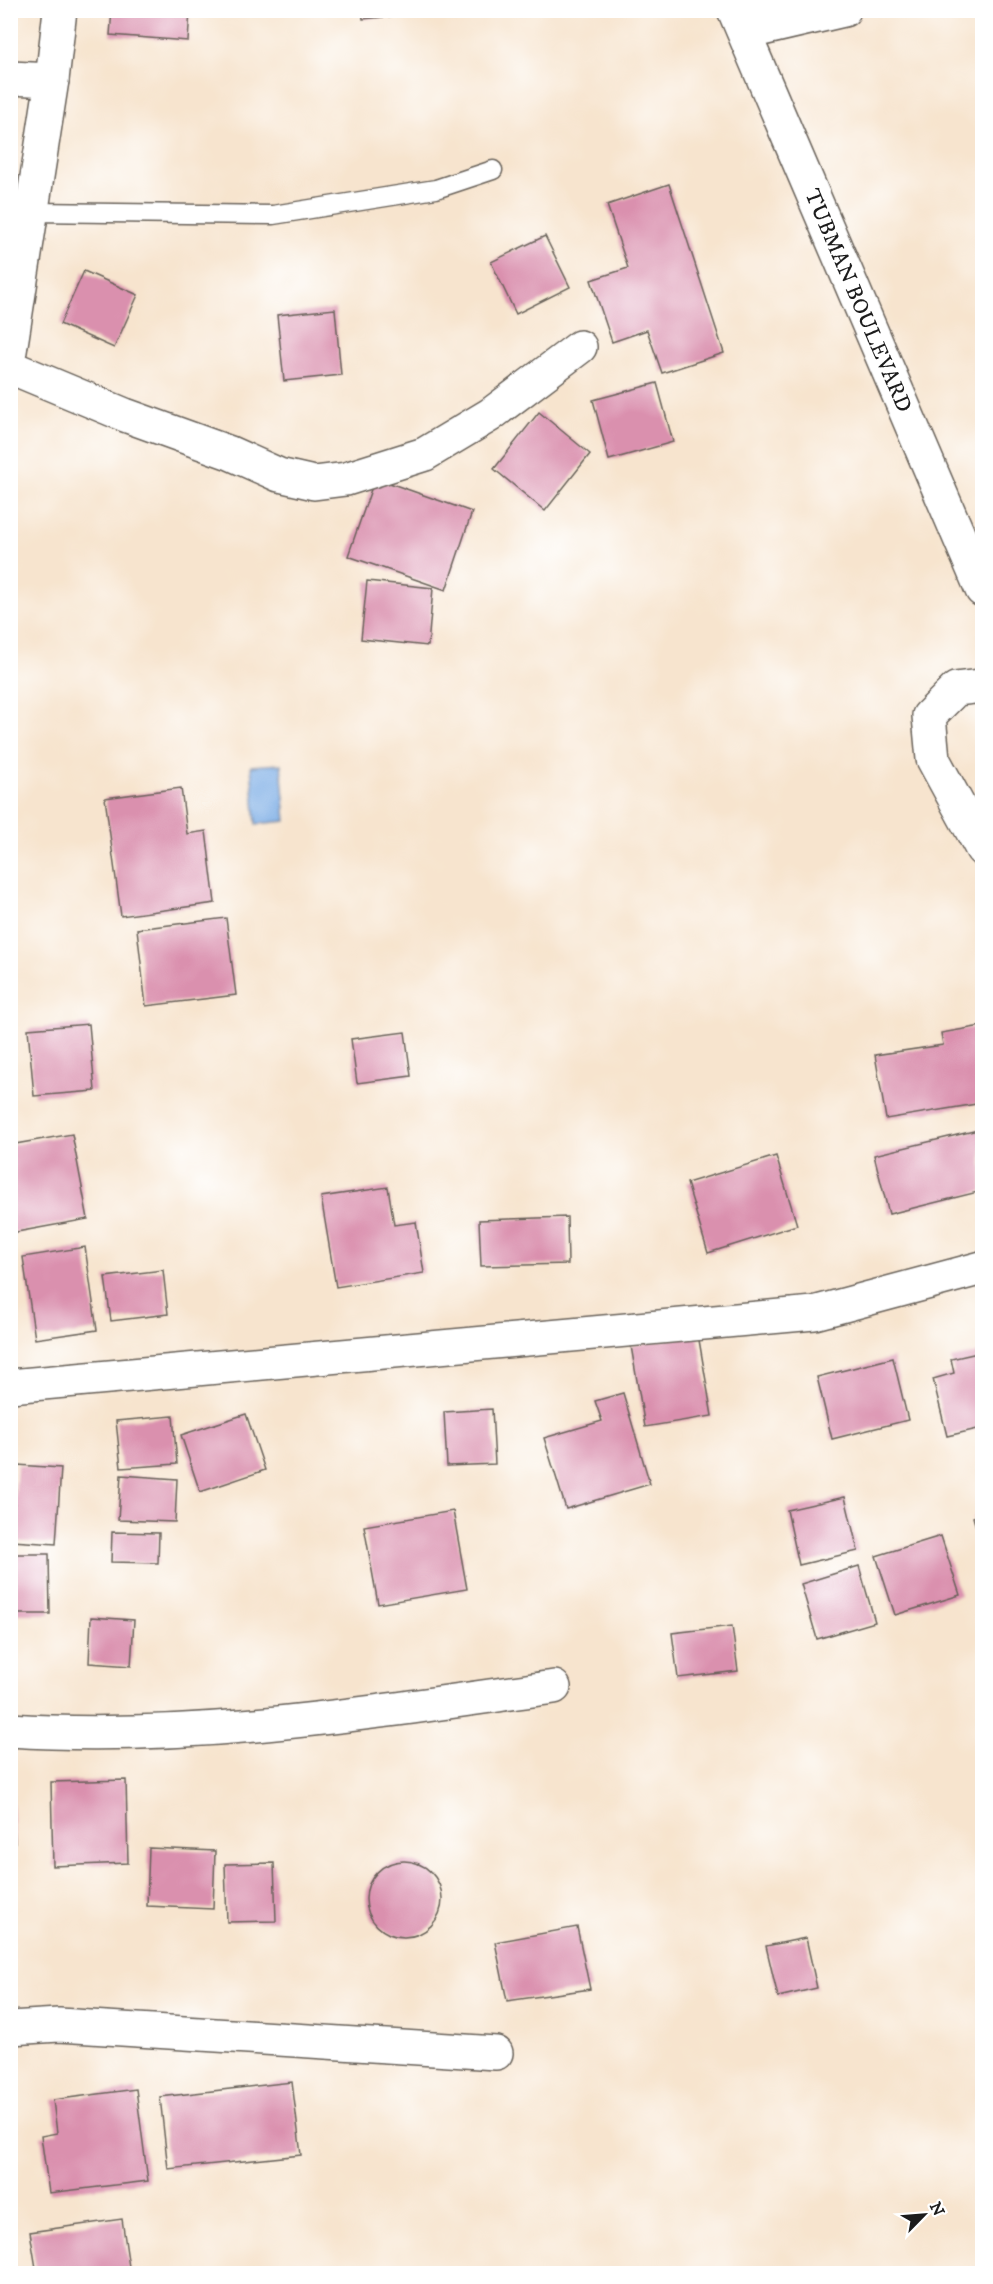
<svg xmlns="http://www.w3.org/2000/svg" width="993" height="2284" viewBox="0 0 993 2284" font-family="'IM FELL DW Pica',serif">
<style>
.water{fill:#78aae4;stroke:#4a6380;stroke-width:1.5}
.building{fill:#da90ae}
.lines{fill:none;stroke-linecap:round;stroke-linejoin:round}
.lane-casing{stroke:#69625a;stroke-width:21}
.street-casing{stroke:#69625a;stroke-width:36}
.secondary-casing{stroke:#69625a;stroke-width:36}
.highway-casing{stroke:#69625a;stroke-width:36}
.lane{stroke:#fff;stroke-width:18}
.street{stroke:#fff;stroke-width:33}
.secondary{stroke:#fff;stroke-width:33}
.highway{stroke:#fff;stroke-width:33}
.labels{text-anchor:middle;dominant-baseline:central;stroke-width:5;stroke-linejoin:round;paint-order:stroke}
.street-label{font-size:22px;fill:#1c1c1c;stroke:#fff}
</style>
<rect width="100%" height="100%" fill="#fff"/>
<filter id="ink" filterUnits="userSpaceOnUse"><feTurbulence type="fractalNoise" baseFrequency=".0167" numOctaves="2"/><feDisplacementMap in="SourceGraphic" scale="12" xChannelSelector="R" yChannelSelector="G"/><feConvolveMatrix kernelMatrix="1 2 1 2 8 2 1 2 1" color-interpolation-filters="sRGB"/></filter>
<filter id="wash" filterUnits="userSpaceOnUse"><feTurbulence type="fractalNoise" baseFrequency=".008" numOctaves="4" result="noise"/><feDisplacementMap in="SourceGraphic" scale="24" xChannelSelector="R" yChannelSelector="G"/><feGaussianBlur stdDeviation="1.35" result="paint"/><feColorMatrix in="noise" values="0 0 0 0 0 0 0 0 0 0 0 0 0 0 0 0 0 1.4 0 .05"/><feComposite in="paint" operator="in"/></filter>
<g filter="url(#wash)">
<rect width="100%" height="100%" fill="#f7e4ce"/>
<polygon class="water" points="281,764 286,821 256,824 251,766"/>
<g id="blocks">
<g class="building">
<polygon points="112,10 190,10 188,41 110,35"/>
<polygon points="362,10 404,10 405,15 363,19"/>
<polygon points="669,184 724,353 662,373 647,330 612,342 591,280 628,268 607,205"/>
<polygon points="545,236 570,287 516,314 491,262"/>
<polygon points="84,271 138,295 114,348 60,324"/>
<polygon points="335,309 341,375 284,381 277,315"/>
<polygon points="657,383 673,442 609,460 593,400"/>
<polygon points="539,412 590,454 545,511 494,469"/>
<polygon points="375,478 472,512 446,590 348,556"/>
<polygon points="367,581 433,588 428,646 361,639"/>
<polygon points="181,788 187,834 206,831 215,903 121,916 105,798"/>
<polygon points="226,918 236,995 146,1006 137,929"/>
<polygon points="89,1024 95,1091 34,1096 28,1029"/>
<polygon points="982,1026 982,1103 886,1119 875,1055 943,1045 941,1033"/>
<polygon points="405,1032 411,1076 357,1083 351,1039"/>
<polygon points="982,1129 982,1191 889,1214 874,1155"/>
<polygon points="72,1134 88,1219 11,1233 10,1145"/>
<polygon points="776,1156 797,1225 708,1253 687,1183"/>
<polygon points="388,1187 394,1225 416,1222 424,1273 336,1287 321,1197"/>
<polygon points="567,1217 568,1264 481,1266 479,1220"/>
<polygon points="85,1247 97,1330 35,1339 23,1257"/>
<polygon points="163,1270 168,1314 111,1321 105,1277"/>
<polygon points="698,1334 712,1416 645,1427 631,1346"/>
<polygon points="982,1352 982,1428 947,1436 933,1379 954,1373 951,1359"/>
<polygon points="893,1358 908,1420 832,1439 817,1377"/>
<polygon points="623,1393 650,1484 566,1509 544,1438 602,1421 595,1401"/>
<polygon points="492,1409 495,1464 447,1466 444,1412"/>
<polygon points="246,1414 265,1470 200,1492 181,1435"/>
<polygon points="173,1416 177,1464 121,1468 116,1421"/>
<polygon points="17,1465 61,1468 56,1544 12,1541"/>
<polygon points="121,1475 177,1479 175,1522 118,1520"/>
<polygon points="845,1497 858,1551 799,1565 787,1510"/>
<polygon points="453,1511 467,1589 378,1604 364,1526"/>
<polygon points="982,1514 982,1547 973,1517"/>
<polygon points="112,1532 159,1533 158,1563 111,1562"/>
<polygon points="941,1536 960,1595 895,1615 876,1556"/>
<polygon points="10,1554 49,1554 50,1614 10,1614"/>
<polygon points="859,1566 875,1622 817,1639 801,1584"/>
<polygon points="91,1617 134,1620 131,1666 89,1663"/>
<polygon points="732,1626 738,1671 678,1678 672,1633"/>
<polygon points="126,1780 128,1863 53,1866 51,1782"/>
<polygon points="10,1784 12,1784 15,1845 10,1845"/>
<polygon points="149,1848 215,1851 213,1909 147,1906"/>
<circle cx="404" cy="1899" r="38"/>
<polygon points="274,1863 276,1921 227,1922 225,1864"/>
<polygon points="577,1927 590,1989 507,2001 495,1942"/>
<polygon points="806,1938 817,1988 778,1997 766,1946"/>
<polygon points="292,2082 301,2155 168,2169 160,2097"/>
<polygon points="136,2089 148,2181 49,2193 41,2136 57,2133 53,2100"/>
<polygon points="122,2219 130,2274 37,2274 30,2232"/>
</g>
</g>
</g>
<g filter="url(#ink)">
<use href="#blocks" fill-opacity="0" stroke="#69625a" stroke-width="1.5"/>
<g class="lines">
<g class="lane-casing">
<polyline id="lane" points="32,212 273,215 436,189 493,170"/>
</g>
<g class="street-casing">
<g id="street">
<polyline points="745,33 844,10"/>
<polyline points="10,78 52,80"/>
<polyline points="10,367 125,415 230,453 279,475 314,483 346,479 425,454 490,415 580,347"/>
<polyline points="982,686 956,689 929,716 933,759 982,849"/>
<polyline points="10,1386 814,1313 982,1268"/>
<path d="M10 1730C193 1742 374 1712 554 1687"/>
<polyline points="10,2028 59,2025 496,2053"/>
</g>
</g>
<g class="secondary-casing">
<polyline id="secondary" points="10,351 52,80 60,10"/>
</g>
<g class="highway-casing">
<g id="highway">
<path id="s1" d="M734 10 982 590"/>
</g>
</g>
<use href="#lane" class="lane"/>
<use href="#street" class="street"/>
<use href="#secondary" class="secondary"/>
<use href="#highway" class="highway"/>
</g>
</g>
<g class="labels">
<g class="street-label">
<text stroke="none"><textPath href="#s1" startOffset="316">TUBMAN BOULEVARD</textPath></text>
</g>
</g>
<rect width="993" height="2284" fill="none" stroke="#fff" stroke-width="36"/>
<g transform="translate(924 2215) rotate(65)" stroke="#ffffff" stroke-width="4.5" paint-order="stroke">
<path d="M0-4.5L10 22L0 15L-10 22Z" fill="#1c1c1c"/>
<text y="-9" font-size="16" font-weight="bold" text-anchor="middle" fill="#1c1c1c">N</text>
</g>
</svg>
